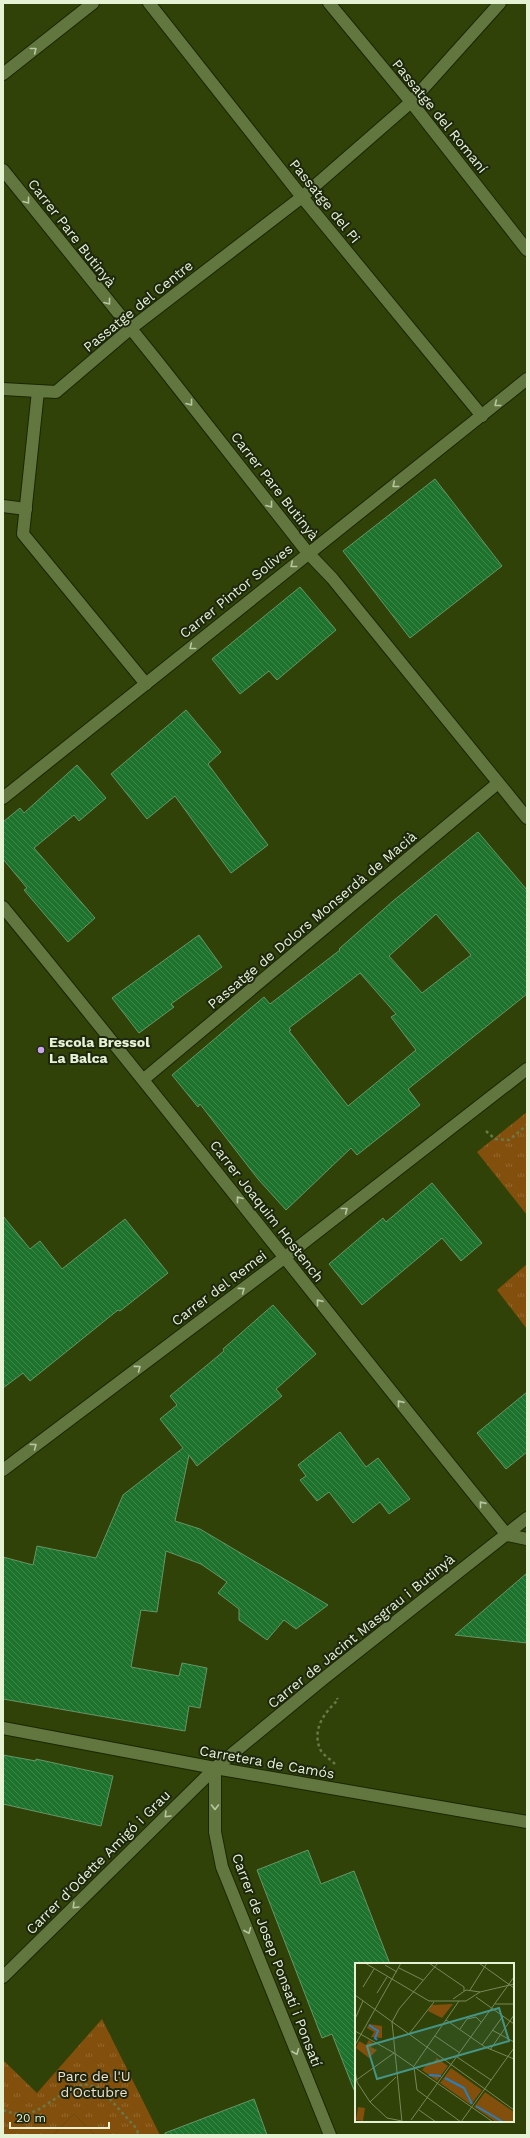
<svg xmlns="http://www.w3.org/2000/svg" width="530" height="2138" viewBox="0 0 530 2138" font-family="'Work Sans',sans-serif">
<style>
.grass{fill:url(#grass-tufts)}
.garden{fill:#834f0c}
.building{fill:url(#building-back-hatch);stroke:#669569;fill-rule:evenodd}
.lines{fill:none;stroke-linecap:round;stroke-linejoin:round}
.street-casing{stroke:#1a2700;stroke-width:14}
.secondary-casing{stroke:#1a2700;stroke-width:14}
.path{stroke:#697947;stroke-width:2.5;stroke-dasharray:3 3;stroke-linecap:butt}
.street{stroke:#62773f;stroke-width:12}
.secondary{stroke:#62773f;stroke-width:12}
.oneway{stroke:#b7c7a0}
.poi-dot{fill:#c8a5ee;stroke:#1d260e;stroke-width:1.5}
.labels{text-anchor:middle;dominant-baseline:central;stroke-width:4;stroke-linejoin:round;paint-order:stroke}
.street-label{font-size:14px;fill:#e5f2d4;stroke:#1d260e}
.poi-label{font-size:14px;font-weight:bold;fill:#e5f2d4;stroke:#1d260e;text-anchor:start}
.park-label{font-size:14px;fill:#f1decc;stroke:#1d260e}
.inset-river{fill:none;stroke:#2680c3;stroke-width:2}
.inset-road{fill:none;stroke:#788859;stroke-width:1}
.view{fill:#449588;fill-opacity:0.15;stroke:#449588;stroke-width:2}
.inset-edge{fill:none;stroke:#e5f2d4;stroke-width:2}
</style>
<defs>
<pattern id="grass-tufts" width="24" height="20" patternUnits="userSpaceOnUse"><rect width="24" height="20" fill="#834f0c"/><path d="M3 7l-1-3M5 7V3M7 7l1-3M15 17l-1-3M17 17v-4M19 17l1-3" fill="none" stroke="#94692e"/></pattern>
<pattern id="building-back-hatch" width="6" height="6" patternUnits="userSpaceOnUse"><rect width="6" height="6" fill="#1d722c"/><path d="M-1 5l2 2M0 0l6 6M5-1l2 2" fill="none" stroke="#3e874a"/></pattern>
</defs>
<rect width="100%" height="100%" fill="#304207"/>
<g class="grass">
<polygon points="527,1112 527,1215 477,1152"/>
<polygon points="527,1264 527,1329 497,1290"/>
<polygon points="102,2019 160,2135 95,2135 74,2114 53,2135 3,2135 3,2060 37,2093"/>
</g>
<polygon class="garden" points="74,2114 95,2135 53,2135"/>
<g class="building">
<polygon points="435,479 502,566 410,638 343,551"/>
<polygon points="300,587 336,630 277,680 269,671 240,694 212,659"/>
<polygon points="186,710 221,752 208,764 268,845 231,873 175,796 147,819 111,774"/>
<polygon points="77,765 106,798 79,821 74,815 34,848 95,918 68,942 24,890 27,888 3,859 3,822 20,808 24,813"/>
<path d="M478 832 527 890V994L408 1089 420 1105 357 1155 351 1148 286 1210 258 1179 200 1104 198 1107 172 1075 264 997 270 1004 340 950 339 949 393 901ZM436 914 471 955 422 993 389 956ZM360 973 396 1014 391 1017 416 1050 348 1106 289 1031 291 1030 289 1028Z"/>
<polygon points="199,935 222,967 171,1004 174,1007 139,1033 112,998"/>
<polygon points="432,1183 482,1243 461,1261 442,1238 362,1305 329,1264 383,1218 386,1222"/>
<polygon points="3,1216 30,1249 40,1241 62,1269 125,1219 168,1273 120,1311 118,1310 30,1381 23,1373 3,1388"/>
<polygon points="273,1305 316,1354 276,1389 282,1396 197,1466 189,1455 175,1521 200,1529 328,1605 296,1629 284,1620 267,1640 239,1620 239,1609 218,1593 227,1582 201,1564 166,1551 157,1612 141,1610 131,1667 179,1676 182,1663 207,1668 200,1708 189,1706 185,1731 3,1699 3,1557 33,1565 37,1546 96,1558 123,1495 183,1448 160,1419 177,1405 170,1396 224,1351 223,1349"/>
<polygon points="527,1392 527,1452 506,1469 477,1433"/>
<polygon points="340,1432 366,1467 378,1458 410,1499 389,1514 380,1502 353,1523 329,1492 317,1501 300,1480 306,1476 298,1465"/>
<polygon points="527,1573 527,1643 455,1635"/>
<polygon points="3,1755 36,1761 36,1759 113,1776 101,1826 3,1804"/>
<polygon points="308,1850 321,1884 354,1871 390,1964 356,1964 356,2090 354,2090 332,2034 322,2038 257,1870"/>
<polygon points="254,2099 267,2135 165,2135 165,2133"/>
</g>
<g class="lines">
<g class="street-casing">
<g id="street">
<polyline points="149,3 302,197 482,416"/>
<polyline points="329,3 411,102 527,250"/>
<polyline points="3,74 93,3"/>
<polyline points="3,170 157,361 308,553 332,578 527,818"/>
<polyline points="3,389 38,391"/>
<polyline points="3,506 26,509"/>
<polyline points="146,684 23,534 38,391 56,392 130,329 302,197 411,102 500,3"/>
<polyline points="3,798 527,379"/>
<path d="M3 907C173 1114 337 1326 507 1535"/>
<polyline points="144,1079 498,783"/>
<polyline points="3,1470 284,1258 527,1069"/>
<polyline points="507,1535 527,1539"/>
<polyline points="215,1768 215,1832 222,1867 330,2135"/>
<polyline points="3,1977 215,1768 323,1679 527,1518"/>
</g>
</g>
<g class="secondary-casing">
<polyline id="secondary" points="3,1728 215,1768 527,1822"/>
</g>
<g class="path">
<polyline points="486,1131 495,1139 509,1140 527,1125"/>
<path d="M335 1764C331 1760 322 1754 320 1749 312 1729 324 1713 338 1700L337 1698"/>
<path d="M3 2110C30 2120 37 2110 58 2097 65 2092 75 2088 83 2084L100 2088 136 2128 139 2135"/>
</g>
<use href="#street" class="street"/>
<use href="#secondary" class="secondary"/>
</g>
<defs><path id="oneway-chevron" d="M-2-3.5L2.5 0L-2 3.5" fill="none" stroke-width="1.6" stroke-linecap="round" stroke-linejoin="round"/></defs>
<g class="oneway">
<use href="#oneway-chevron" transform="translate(34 50) rotate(-38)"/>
<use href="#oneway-chevron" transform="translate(27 201) rotate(52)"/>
<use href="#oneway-chevron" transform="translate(108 302) rotate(52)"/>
<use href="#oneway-chevron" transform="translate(190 403) rotate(52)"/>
<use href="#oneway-chevron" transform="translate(497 404) rotate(141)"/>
<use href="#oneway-chevron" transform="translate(395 485) rotate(141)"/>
<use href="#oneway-chevron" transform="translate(270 505) rotate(52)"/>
<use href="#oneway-chevron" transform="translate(293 565) rotate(141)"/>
<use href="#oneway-chevron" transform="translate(192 647) rotate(141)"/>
<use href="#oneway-chevron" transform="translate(239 1199) rotate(-128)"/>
<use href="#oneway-chevron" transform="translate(345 1210) rotate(-38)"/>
<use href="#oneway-chevron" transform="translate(242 1290) rotate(-37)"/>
<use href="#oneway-chevron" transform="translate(319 1302) rotate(-129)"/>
<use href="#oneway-chevron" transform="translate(138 1368) rotate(-37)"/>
<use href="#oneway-chevron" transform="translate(400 1403) rotate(-129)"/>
<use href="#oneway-chevron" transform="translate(34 1446) rotate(-37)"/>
<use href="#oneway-chevron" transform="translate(482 1504) rotate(-129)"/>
<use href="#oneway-chevron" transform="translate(215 1807) rotate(90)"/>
<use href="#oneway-chevron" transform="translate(167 1815) rotate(135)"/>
<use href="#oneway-chevron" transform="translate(75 1906) rotate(135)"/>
<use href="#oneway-chevron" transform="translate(248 1931) rotate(68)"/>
<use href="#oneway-chevron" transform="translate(296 2052) rotate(68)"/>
</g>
<circle class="poi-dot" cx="41" cy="1050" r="4"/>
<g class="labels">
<g class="street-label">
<text transform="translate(440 116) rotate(51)">Passatge del Romaní</text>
<text transform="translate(325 201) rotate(51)">Passatge del Pi</text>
<text transform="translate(72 233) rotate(52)">Carrer Pare Butinyà</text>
<text transform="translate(138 306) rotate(-39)">Passatge del Centre</text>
<text transform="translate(275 486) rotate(52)">Carrer Pare Butinyà</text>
<text transform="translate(236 591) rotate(-39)">Carrer Pintor Solives</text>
<text transform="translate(312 920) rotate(-40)">Passatge de Dolors Monserdà de Macià</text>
<text transform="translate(267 1211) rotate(52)">Carrer Joaquim Hostench</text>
<text transform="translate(219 1288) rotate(-37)">Carrer del Remei</text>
<text transform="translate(361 1631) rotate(-39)">Carrer de Jacint Masgrau i Butinyà</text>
<text transform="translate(267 1762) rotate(10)">Carretera de Camós</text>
<text transform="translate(98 1862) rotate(-45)">Carrer d'Odette Amigó i Grau</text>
<text transform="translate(277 1960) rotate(69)">Carrer de Josep Ponsatí i Ponsatí</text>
</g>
<g class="poi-label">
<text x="49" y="1042">Escola Bressol<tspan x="49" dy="16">La Balca</tspan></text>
</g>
<g class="park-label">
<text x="94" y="2076">Parc de l'U<tspan x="94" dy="16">d'Octubre</tspan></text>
</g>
</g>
<g transform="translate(355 1963)">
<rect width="159" height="159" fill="#304207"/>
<path d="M98 41 87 55 73 48 77 42ZM14 61 27 63V75L16 74 19 69 12 65ZM14 77 18 80 16 84 22 87 14 95 1 85 4 78 11 82ZM82 95 93 103 82 118 67 107 74 99 77 101ZM96 105 127 127 116 142 85 120ZM130 129 159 149V159H141L119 144Z" fill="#834f0c"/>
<path d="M3 144 10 145 8 158 1 157Z" fill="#834f0c"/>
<path class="inset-river" d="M14 62 23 68 20 75 22 77M74 112 86 113M90 115 109 125 117 141M121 143 148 159"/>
<path class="inset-road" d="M10 0 74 38H111L125 29M74 0 109 24V28M124 0 159 25M30 2 42 9M44 5 68 17M8 24 19 6M115 27 132 0M22 30 32 14M0 32 159 147M121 34 159 61M98 36 111 27 125 29 159 21M140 41H159M0 56 8 38M91 57 130 84 159 96M105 66 112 56 121 54 126 59M137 67 159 79M0 68 39 90 138 159M54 71 79 39M80 73 105 90M0 82 46 0M127 82 148 53M135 87 159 52M102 94 136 117M59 103 104 38M59 104 62 127 106 159M0 108 2 119 15 139 32 155 47 158M0 118 39 90M15 139 41 114M64 147 81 159M56 157 159 14M47 159 37 59 44 46 83 0M106 159 159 85"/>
<path class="view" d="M144 45 154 78 22 116 12 83Z"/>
<rect width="159" height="159" class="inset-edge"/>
</g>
<rect width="530" height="2138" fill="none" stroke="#e5f2d4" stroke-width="8"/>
<path d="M10 2122v6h99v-6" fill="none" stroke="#e5f2d4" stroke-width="2"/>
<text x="16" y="2122" font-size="12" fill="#e5f2d4" stroke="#1d260e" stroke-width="3" paint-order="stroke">20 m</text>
</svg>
